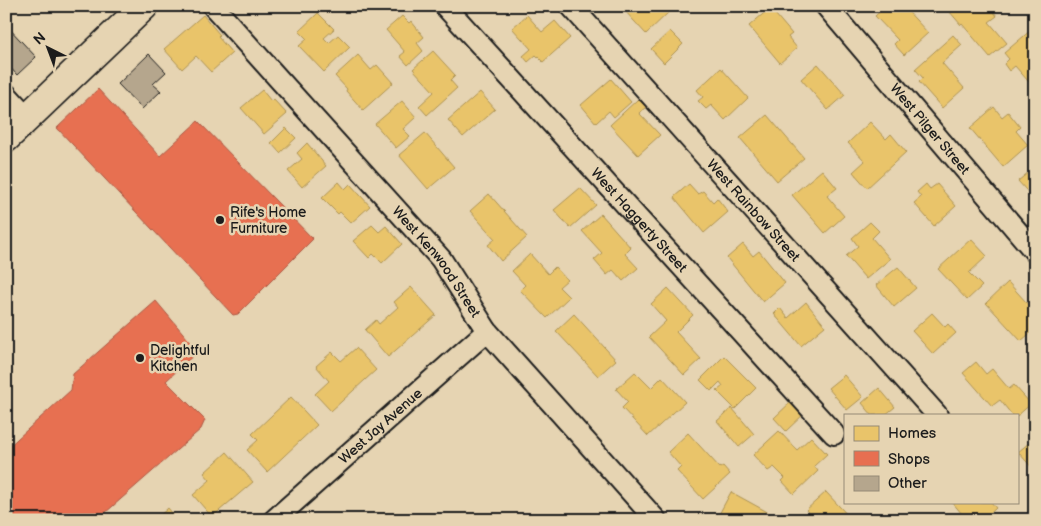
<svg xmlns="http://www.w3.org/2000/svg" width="1041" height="526" viewBox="0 0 1041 526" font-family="'Balsamiq Sans',sans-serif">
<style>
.homes{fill:#e9c46a;stroke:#ac9253}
.shops{fill:#e76f51;stroke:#aa5641}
.building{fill:#b5a68d;stroke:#1c1c1c}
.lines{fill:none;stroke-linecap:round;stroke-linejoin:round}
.street-casing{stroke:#1c1c1c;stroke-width:24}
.secondary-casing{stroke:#1c1c1c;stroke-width:31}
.street{stroke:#e6d4b2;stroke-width:20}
.secondary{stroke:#e6d4b2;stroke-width:28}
.poi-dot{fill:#1c1c1c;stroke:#e6d4b2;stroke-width:2}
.labels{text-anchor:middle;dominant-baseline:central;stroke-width:5;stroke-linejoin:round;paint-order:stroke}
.street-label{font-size:14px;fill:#1c1c1c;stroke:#e6d4b2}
.poi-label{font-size:14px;fill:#1c1c1c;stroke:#e6d4b2;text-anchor:start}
</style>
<rect width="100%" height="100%" fill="#e6d4b2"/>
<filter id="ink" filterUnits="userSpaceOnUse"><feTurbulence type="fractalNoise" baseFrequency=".02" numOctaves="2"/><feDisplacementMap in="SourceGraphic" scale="10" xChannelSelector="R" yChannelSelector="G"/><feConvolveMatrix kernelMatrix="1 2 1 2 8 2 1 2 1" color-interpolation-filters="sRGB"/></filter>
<g filter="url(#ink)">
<g class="homes">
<polygon points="627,6 665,6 670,11 646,34 624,10"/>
<polygon points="886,6 903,6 928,33 904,55 894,44 898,40 875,16"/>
<polygon points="955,6 989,6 997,16 989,22 1007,43 990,57 962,24 961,25 949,11"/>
<polygon points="770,8 792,34 788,37 797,48 780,63 749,26"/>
<polygon points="318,13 334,29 324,38 329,43 338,35 350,47 324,72 299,46 307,39 299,31"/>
<polygon points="203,15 220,35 218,37 232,53 211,72 196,56 182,69 164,49"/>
<polygon points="527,15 542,32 555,21 570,38 543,62 536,55 528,62 523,56 531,49 512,28"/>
<polygon points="402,16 409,23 411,21 424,37 417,43 423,51 408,65 400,56 405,52 386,30"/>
<polygon points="1031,30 1035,34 1035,89 1015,66 1009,71 1004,64 1009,59 1004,53"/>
<polygon points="670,31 683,44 664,63 651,49"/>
<polygon points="953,35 962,45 942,63 964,88 942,108 919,82 923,78 915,69"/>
<polygon points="433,51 455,75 450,80 457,88 427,115 419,106 434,92 413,69"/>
<polygon points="358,55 371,70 377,65 393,83 363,110 346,91 347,89 335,76"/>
<polygon points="818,64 845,95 828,110 801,79"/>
<polygon points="721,68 748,98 725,120 711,105 706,109 698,101 703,97 697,90"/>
<polygon points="611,79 631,102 614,117 609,111 596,123 581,105"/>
<polygon points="262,90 271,101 273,99 287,114 264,134 241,108"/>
<polygon points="480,92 495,109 463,137 448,120"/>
<polygon points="638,99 646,107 639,113 660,135 638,155 610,125"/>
<polygon points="402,101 416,117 403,129 410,136 396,148 375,124"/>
<polygon points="994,107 1002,117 1008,112 1020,127 1016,131 1028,145 1003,167 970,128"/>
<polygon points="767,115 804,158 777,181 740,138"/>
<polygon points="870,122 886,139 891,134 906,152 867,188 853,172 865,161 848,143"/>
<polygon points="286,128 296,138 280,153 271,143"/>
<polygon points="425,133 454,167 428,189 399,155"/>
<polygon points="307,143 326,166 302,187 288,171 302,159 297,153"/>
<polygon points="1035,167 1035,200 1018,181"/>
<polygon points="822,170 837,188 827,196 844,216 825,233 792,195"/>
<polygon points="339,182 345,189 350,184 370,206 351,223 340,212 338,214 322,198"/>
<polygon points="689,184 698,194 703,191 713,202 717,198 728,212 704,233 674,197"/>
<polygon points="926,184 930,189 937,184 956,206 934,226 914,203 921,197 917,192"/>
<polygon points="580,188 596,205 570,228 554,210"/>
<polygon points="489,194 527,237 501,261 488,245 495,239 470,211"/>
<polygon points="601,214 631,248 625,254 638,268 623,281 613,270 607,275 594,260 602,253 582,231"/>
<polygon points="870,222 879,231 872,238 890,259 866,279 846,256 858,246 852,238"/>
<polygon points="372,225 379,232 386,226 402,244 382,263 373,254 369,258 353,241"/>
<polygon points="971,239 987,256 969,273 982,286 967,300 938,269"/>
<polygon points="743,244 753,256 759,251 785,283 763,302 727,258"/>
<polygon points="530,254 548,274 555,267 567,280 559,287 569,297 547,318 520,290 525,285 512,271"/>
<polygon points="898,267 916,288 894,307 876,285"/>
<polygon points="1008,282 1035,312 1035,329 1021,341 986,303"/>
<polygon points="411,287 436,315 388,357 365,330 376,320 379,324 398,307 394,302"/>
<polygon points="668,288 693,315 676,332 701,359 684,375 649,337 666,321 651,304"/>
<polygon points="806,302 825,326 801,346 774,314 780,308 788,318"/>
<polygon points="932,313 945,327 948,324 956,333 933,354 912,331"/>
<polygon points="574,314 616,360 598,376 556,331"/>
<polygon points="356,348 376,370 331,411 315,394 329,381 316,366 332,352 341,361"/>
<polygon points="724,356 756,388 735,409 717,391 723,386 720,382 711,391 700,380"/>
<polygon points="976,362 986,374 992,369 1009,389 1014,385 1031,404 1017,416 1012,415 1000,400 992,406 963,373"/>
<polygon points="635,372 651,388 662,377 685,402 648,436 622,408 628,402 616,389"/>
<polygon points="844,375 863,397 847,410 828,388"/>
<polygon points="879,388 895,407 885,415 872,415 862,403"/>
<polygon points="291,397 317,425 267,472 247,450 258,440 252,434"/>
<polygon points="794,399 806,412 786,431 774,418"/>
<polygon points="732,408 754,434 739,447 717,421"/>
<polygon points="779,431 797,450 811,437 827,454 814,466 818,471 794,494 782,481 785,478 774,467 768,471 753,455"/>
<polygon points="688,433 720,468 723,466 730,474 703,499 677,471 681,467 668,452"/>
<polygon points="1035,438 1035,471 1018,452"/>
<polygon points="227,452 253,482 212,517 193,495 210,480 204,473"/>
<polygon points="731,492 782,520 716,520"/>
<polygon points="826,492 852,520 815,520 806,510"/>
<polygon points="952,502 991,502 996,508 983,520 967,520"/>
<polygon points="168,508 178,520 155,520"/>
</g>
<g class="shops">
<polygon points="98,89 160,156 198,121 313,239 238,314 233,315 57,128"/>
<polygon points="156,301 198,351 166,381 205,420 201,429 97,520 6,520 6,449 71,390 73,374"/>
</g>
<g class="building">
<polygon points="6,25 36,57 17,75 6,63"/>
<polygon points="149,54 166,72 153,84 161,91 142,109 118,84"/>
</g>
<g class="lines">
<g class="street-casing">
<g id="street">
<path id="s1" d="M213 6 441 259 487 331 656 520"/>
<path id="s2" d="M445 6 834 434"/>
<path id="s3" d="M571 6 937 415"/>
<path id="s4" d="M826 6 1035 252"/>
<polyline points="6,94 28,118"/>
<path id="s5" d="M274 520 487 331"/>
</g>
</g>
<g class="secondary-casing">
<polyline id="secondary" points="6,138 144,6"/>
</g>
<use href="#street" class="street"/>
<use href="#secondary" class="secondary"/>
</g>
</g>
<g class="poi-dot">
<circle cx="220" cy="220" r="5"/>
<circle cx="140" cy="358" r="5"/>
</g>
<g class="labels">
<g class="street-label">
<text stroke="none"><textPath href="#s4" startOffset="161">West Pilger Street</textPath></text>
<text stroke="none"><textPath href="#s3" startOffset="274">West Rainbow Street</textPath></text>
<text stroke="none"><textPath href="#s2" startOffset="289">West Haggerty Street</textPath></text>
<text stroke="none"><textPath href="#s1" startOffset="340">West Kenwood Street</textPath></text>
<text stroke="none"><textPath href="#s5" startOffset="142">West Jay Avenue</textPath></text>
</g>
<g class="poi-label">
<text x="230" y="212">Rife's Home<tspan x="230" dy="16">Furniture</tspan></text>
<text x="150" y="350">Delightful<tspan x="150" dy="16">Kitchen</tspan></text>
</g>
</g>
<rect width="1041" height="526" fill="none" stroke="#e6d4b2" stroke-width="25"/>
<rect x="12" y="12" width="1016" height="501" fill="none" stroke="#1c1c1c" stroke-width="2" filter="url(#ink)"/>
<rect x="844" y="414" width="175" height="90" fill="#e6d4b2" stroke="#958a76"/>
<rect x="854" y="426" width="25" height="15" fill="#e9c46a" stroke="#958a76"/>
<text x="888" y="438" font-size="15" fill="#1c1c1c">Homes</text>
<rect x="854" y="451" width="25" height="15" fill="#e76f51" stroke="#958a76"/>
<text x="888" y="464" font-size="15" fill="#1c1c1c">Shops</text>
<rect x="854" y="476" width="25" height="15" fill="#b5a68d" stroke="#958a76"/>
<text x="888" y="488" font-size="15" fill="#1c1c1c">Other</text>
<g transform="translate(48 48) rotate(318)" stroke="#e6d4b2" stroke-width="4" paint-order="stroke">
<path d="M0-4L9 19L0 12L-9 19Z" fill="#1c1c1c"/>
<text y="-8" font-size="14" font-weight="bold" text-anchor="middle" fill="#1c1c1c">N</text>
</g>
</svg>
